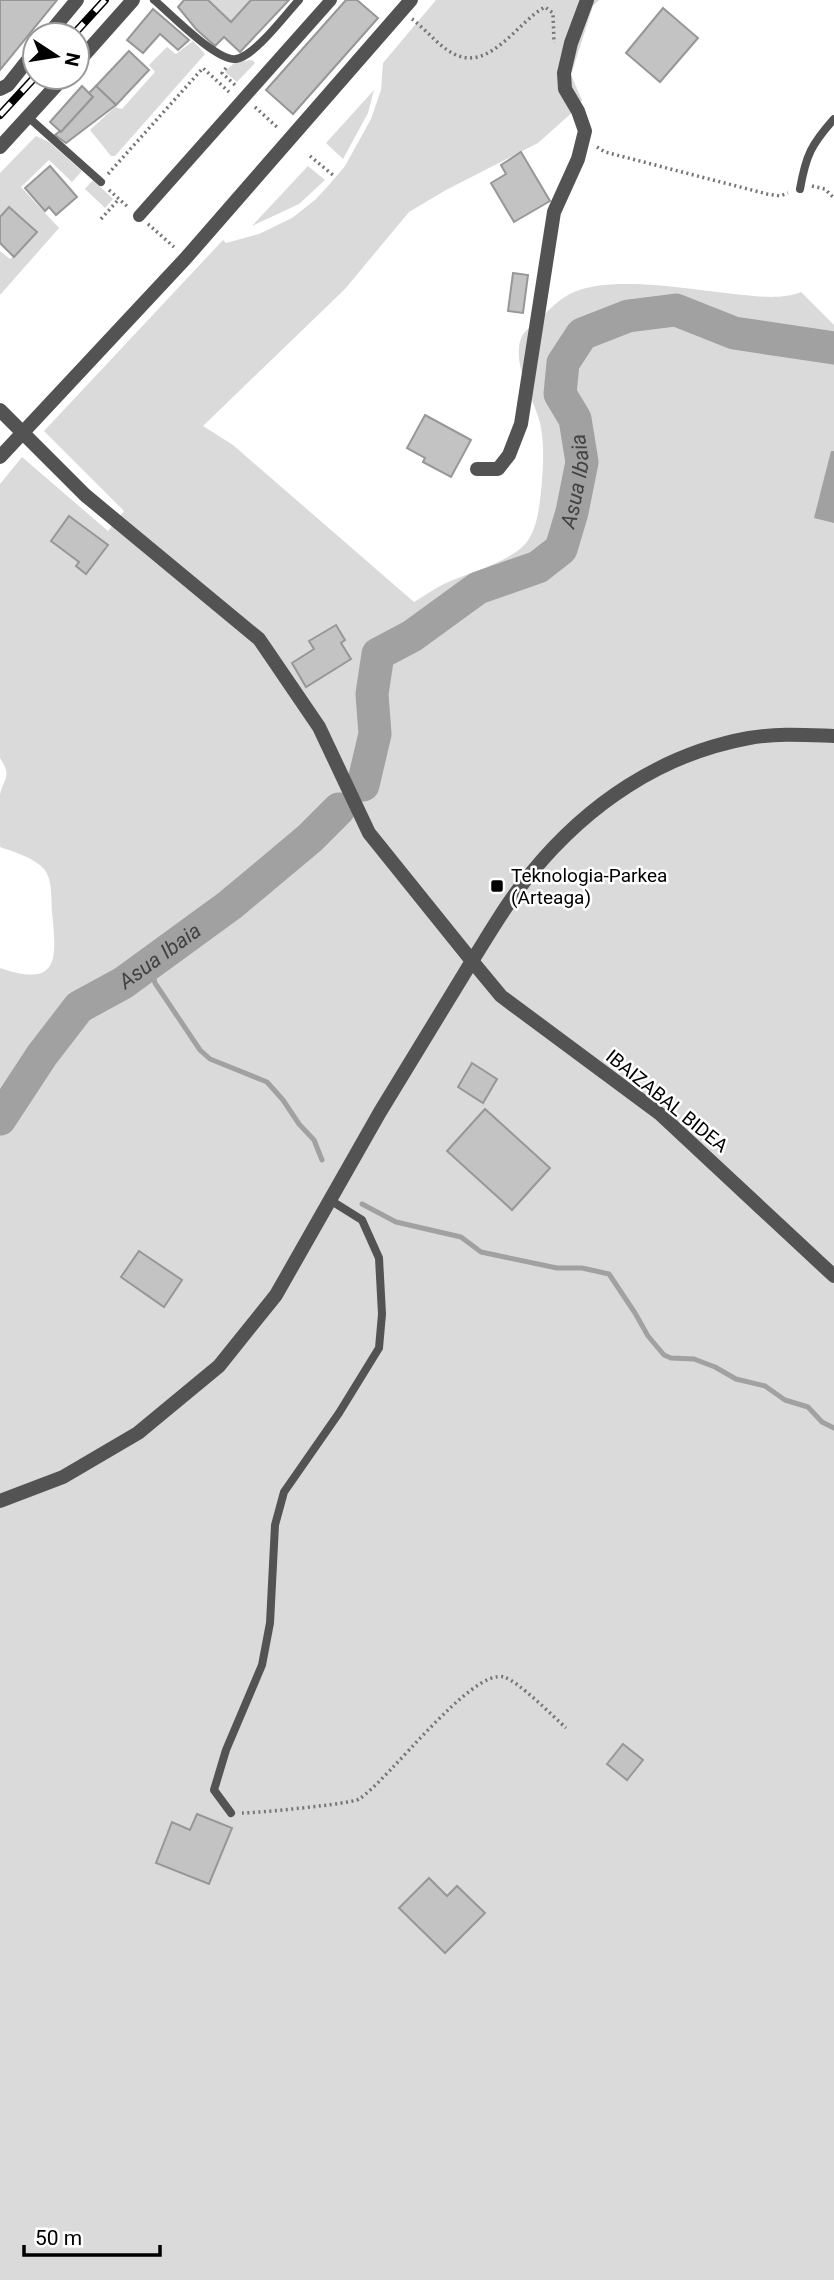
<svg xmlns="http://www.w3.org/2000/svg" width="834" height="2280" viewBox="0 0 834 2280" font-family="Roboto,sans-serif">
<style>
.green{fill:#dadada}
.water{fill:#a1a1a1}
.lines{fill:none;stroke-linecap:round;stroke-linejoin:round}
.stream{stroke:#a1a1a1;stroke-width:5}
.river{stroke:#a1a1a1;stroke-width:33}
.building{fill:#c3c3c3;stroke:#979797;stroke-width:2}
.path{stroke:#757575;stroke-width:3.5;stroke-dasharray:2 3.5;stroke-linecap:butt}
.service{stroke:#535353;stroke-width:8}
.pedestrian{stroke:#535353;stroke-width:12}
.minor{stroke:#535353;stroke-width:14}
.tertiary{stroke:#535353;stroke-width:14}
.rail-casing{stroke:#000;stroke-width:8}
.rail{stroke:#fff;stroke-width:5;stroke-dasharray:16;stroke-linecap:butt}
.poi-dot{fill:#000;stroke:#fff;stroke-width:2.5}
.labels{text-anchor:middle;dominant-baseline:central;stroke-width:5;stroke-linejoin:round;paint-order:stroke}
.poi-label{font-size:19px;fill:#000;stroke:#fff;text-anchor:start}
.street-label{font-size:19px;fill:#000;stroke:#fff}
.water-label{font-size:21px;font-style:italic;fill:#424242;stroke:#fff}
</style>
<rect width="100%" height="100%" fill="#fff"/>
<g class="green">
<polygon points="208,0 251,0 231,22"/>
<path d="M436 0H599L593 6 571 75 582 100 575 110 538 143 446 190 409 212 345 289 203 426 233 445 414 602C424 596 435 588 446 583 469 573 510 562 526 543 537 529 539 509 541 492 543 469 545 446 540 423 534 398 510 363 522 336 526 329 535 324 541 318 551 308 560 298 574 292 615 274 699 291 744 295 762 297 784 299 801 292L834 325V2280H0V968C59 988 57 960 52 912 51 899 53 880 44 869 33 857 14 852 0 847 0 831 0 811 0 795 3 778 13 778 0 758V484L22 457 108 531 124 511 44 431 223 240 226 243 259 234 292 218 315 200 329 185 345 166 371 119 381 90 383 63Z"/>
<polygon points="193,41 205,54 115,156 111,156 90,130 115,107 122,109 155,72 149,65 167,47 176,54"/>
<polygon points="252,60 255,63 237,82 225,72 235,62"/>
<polygon points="374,90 368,113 343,159 326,143"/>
<polygon points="36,136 49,142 82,171 72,182 49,160 21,187 59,228 0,295 0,251 10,259 37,232 10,207 0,217 0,173"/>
<polygon points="308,166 325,180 299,204 252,226"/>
<polygon points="93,180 113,199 105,208 85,189"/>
</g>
<polygon class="water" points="831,451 834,451 834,523 814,518"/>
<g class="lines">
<g class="stream">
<polyline points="157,957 153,976 155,983 200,1050 210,1059 267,1082 283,1100 299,1124 314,1140 322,1160"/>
<polyline points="362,1204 396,1222 461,1237 481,1252 557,1268 582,1268 609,1274 635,1313 648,1336 664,1355 671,1358 694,1359 715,1367 736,1379 765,1386 785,1400 808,1407 822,1422 834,1428"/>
</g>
<g class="river">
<path id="s1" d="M363 785 375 734 372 694 378 654 412 636 478 588 538 567 561 549 572 512 582 462 575 419 560 394 563 363 582 334 628 316 676 310 734 333 834 348"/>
<path id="s2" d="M0 1119 42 1055 79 1007 123 983 230 905 310 838 339 809"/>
</g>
</g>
<g class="building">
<polygon points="0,0 57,0 0,70"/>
<polygon points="184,0 208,0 231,22 251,0 289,0 240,52 224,37 215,46 196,29 178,7"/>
<polygon points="346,0 357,0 378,18 293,114 266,90"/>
<polygon points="663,8 698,38 660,82 626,53"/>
<polygon points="153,9 189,40 178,50 160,34 143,53 127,40"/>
<polygon points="129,51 149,70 116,105 96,86"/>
<polygon points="82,86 93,97 61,132 50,122"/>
<polygon points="96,86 116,105 66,143 55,135 60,131 61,132 93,97 89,93"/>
<polygon points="521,152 550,201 514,222 491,183 506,174 501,165"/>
<polygon points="50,166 77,197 56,215 49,207 45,211 25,188"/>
<polygon points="9,207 37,232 14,257 0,243 0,217"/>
<polygon points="513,273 528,275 523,313 508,311"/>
<polygon points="425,415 471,440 451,477 423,462 425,458 407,448"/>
<polygon points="69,516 108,545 86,574 76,566 79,562 51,541"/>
<polygon points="336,625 345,640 341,643 351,659 306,687 292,663 314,649 309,641"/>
<polygon points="472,1063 497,1079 483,1103 458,1087"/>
<polygon points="485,1109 550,1168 512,1210 447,1151"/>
<polygon points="139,1251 182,1280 164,1307 121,1277"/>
<polygon points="623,1744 643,1760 627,1780 607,1764"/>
<polygon points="197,1814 232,1828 209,1884 156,1863 172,1822 190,1830"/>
<polygon points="429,1878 447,1896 457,1886 485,1913 445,1953 399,1908"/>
</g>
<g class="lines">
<g class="path">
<path d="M412 19C427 30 441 50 459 56 492 68 519 21 545 7L553 13 554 43"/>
<polyline points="226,68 222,73 235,85"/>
<polyline points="255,107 278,128"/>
<polyline points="597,147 605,152 767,194 780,196 788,193"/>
<polyline points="310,156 333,175"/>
<polyline points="108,174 203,68 229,92"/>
<polyline points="812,186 825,189 834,198"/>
<polyline points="109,190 129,208"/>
<polyline points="101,219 119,199"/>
<polyline points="148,224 174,247"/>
<path d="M242 1813C256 1813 352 1804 359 1799 389 1780 471 1668 504 1677 518 1681 554 1717 566 1728"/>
</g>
<g class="service">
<path d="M154 0C170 13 217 62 236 59 255 56 285 15 299 0"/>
<polyline points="28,117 101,182"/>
<path d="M800 189C806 155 811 145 834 119"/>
<polyline points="231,1813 214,1790 226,1750 262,1665 270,1623 275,1525 284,1492 339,1413 379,1348 382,1314 379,1258 362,1220 330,1200"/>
</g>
<polyline class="pedestrian" points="139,216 331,0"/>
<g class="minor">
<polyline points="48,35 77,0"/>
<polyline points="0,89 8,85 35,51"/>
<path d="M0 410 85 495 259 639 319 727 369 833 472 961C491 931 509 899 532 872 588 804 661 754 749 738 777 733 806 735 834 736"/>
<polyline points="0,457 185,259 411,0"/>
<polyline points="477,469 498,469 509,455 521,424 554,212 578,159 585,131 578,111 565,89 564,73 571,43 587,0"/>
</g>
<g class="tertiary">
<polyline points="77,63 133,0"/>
<polyline points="0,147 64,77"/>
<polyline points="0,1501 63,1477 138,1433 219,1366 276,1295 380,1112 472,961 501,996 660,1114 834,1276"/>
</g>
<g class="rail-casing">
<g id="rail">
<polyline points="73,35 105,0"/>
<polyline points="0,115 35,77"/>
</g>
</g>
<use href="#rail" class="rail"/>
</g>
<rect class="poi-dot" x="490" y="879" width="14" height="14" rx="3.5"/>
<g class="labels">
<g class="poi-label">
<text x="511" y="875">Teknologia-Parkea<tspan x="511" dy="22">(Arteaga)</tspan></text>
</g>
<g class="street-label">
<text transform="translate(667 1101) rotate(39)">IBAIZABAL BIDEA</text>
</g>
<g class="water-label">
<text stroke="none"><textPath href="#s1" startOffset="416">Asua Ibaia</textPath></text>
<text stroke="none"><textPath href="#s2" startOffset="233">Asua Ibaia</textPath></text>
</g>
</g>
<g transform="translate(56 56) rotate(102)"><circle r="33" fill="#ffffff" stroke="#999999" stroke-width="2"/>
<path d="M0-5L12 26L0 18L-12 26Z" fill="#000000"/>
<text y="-10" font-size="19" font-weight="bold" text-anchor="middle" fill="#000000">N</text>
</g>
<path d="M24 2245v10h136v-10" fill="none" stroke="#000000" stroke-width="3.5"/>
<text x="35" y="2245" font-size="21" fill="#000000" stroke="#ffffff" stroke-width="5" paint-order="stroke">50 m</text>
</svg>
